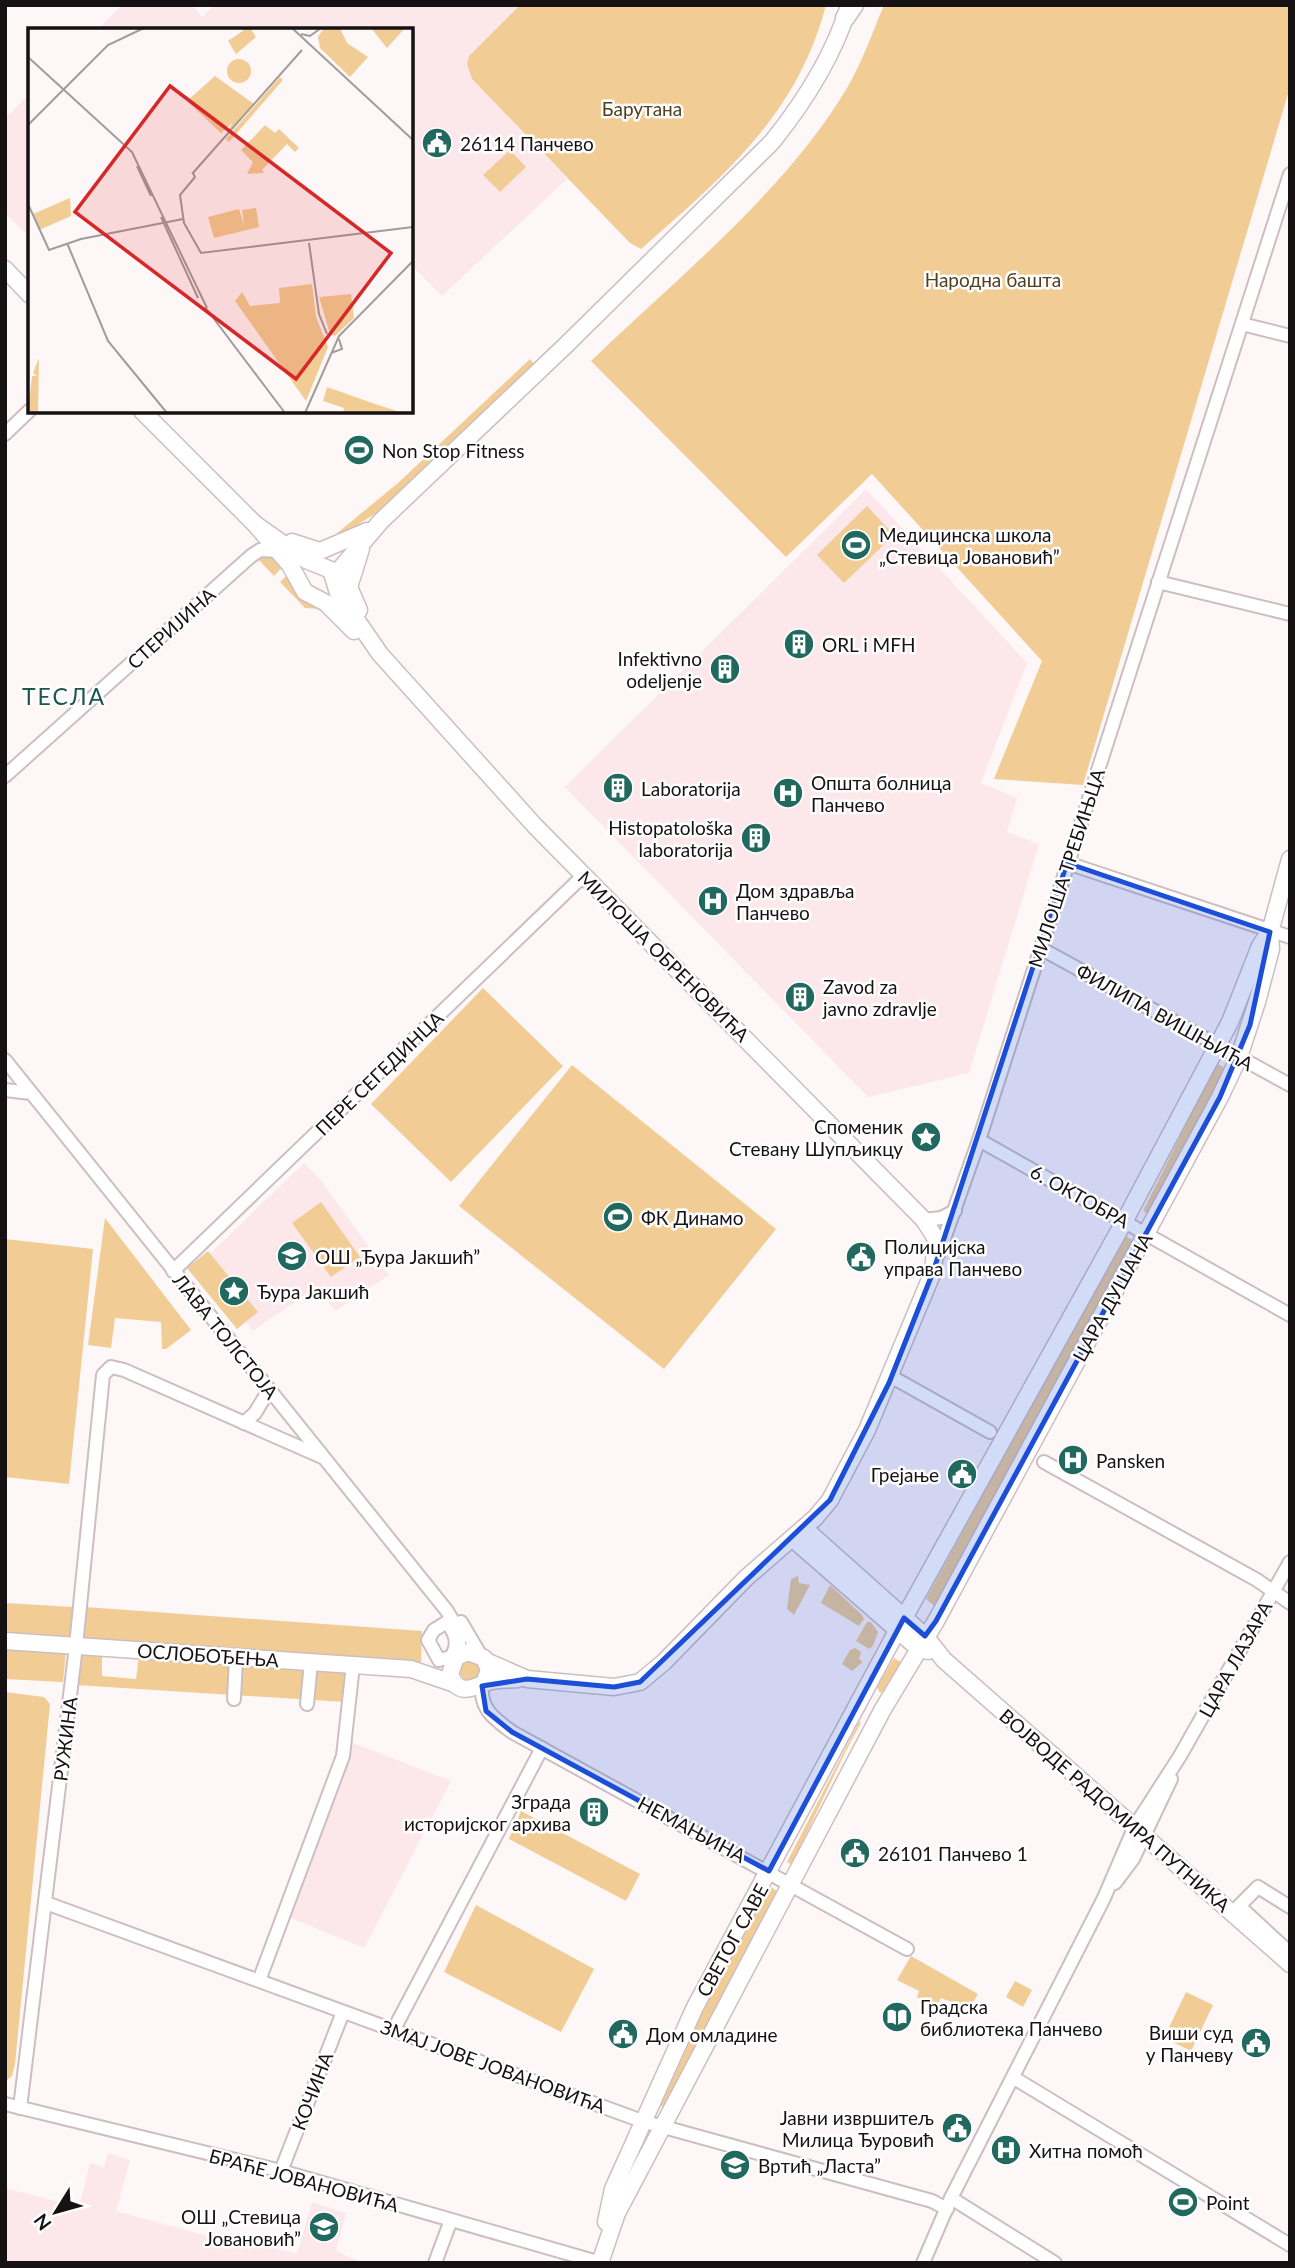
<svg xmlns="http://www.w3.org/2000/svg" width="1295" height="2268" viewBox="0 0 1295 2268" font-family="Lato,sans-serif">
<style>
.built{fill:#fce8eb}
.green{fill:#f1cd95}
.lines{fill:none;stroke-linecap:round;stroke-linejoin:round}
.street-casing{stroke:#cdbec0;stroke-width:16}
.secondary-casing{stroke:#cdbec0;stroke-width:19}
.primary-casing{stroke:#cdbec0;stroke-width:21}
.street{stroke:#fff;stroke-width:12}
.secondary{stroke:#fff;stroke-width:16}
.primary{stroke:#fff;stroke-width:18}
.marked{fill:#1d4ed8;fill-opacity:0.2;stroke:#1d4ed8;stroke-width:5;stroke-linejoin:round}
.labels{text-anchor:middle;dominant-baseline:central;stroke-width:5;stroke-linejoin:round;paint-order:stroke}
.park-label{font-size:19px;fill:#523f1f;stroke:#fff}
.poi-label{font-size:19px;fill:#161112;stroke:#fff;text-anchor:start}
.street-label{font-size:19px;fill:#161112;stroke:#fff}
.quarter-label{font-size:23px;letter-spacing:2px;fill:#1e574e;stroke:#fff}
.inset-road{fill:none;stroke:#a19b9c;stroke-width:2}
.view{fill:#d62828;fill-opacity:0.15;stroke:#d62828;stroke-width:3.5}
.inset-edge{fill:none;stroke:#161112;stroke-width:3.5}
</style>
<rect width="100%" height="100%" fill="#fef7f8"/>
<g class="built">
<polygon points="122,5 192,5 202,17 214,5 520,5 469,56 467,64 472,79 567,179 442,296 411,265 411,30 97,30"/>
<polygon points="30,94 30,238 5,213 5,118"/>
<polygon points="866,489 1027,663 981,783 1017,798 1007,832 1039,844 969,1073 868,1097 565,787"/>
<polygon points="304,1163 320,1179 389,1275 335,1311 318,1286 253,1331 199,1264"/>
<polygon points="351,1742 451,1781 364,1948 291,1918"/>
<polygon points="108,2153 130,2160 116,2211 218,2239 221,2233 297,2254 312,2202 346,2213 336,2251 363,2263 5,2263 5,2188 79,2207 90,2163 104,2167"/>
</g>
<g class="green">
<path d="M520 5H826C797 116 723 177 641 249L630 243 472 79 467 64 469 56Z"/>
<path d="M884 5H1290V87L1083 785 994 779 1042 661 872 474 786 557 591 361C677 278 786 191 847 88 862 62 872 34 884 5Z"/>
<polygon points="510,150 526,167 500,192 483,175"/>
<polygon points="530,359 534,364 381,510 332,541 330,539 398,483"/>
<polygon points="867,506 894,535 844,583 817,555"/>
<polygon points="272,555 284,565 274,576 258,559"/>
<polygon points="290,572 321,609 305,608 280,582"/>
<polygon points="483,988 563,1066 451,1182 371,1104"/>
<polygon points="1217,1063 1224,1068 1198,1129 1151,1215 1143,1211"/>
<polygon points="572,1065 776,1229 664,1369 459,1206"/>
<polygon points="321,1202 360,1257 331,1277 292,1223"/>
<polygon points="105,1218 191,1330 166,1349 162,1349 161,1322 115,1318 111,1348 88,1345"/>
<polygon points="1124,1235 1132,1240 937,1608 926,1599"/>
<polygon points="5,1239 93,1249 69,1484 5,1477"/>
<polygon points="208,1251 258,1312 237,1329 187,1268"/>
<polygon points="798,1576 799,1583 810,1585 794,1615 787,1609 791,1579"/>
<polygon points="830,1585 862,1615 864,1619 859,1626 821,1603"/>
<polygon points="5,1603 73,1607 69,1641 5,1636"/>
<polygon points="85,1607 422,1631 421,1663 82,1642"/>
<polygon points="867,1622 871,1622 878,1632 873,1646 869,1649 856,1641"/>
<polygon points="5,1648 66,1652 63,1682 5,1679"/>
<polygon points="855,1648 861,1652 859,1659 863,1662 852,1671 842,1664 850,1650"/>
<polygon points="79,1651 102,1652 102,1676 136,1679 139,1656 347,1670 345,1702 76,1685"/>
<polygon points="894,1658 901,1662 885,1690 880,1693 877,1687"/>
<circle cx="470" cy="1671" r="10"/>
<polygon points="5,1692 44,1697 50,1704 15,2064 12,2076 5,2082"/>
<path d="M859 1722 861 1723C835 1769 816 1817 791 1864L787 1862Z"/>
<polygon points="521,1811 640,1874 626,1901 509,1839"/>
<polygon points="771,1887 778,1892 666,2110 661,2106 662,2098 685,2042"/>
<polygon points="476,1905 594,1969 561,2032 444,1972"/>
<polygon points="911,1956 978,1994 969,2009 941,1998 936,2007 917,1997 919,1991 897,1980"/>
<polygon points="1015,1981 1032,1990 1023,2007 1006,1997"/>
<polygon points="1186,1992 1213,2005 1191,2051 1164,2038"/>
</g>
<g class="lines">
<g class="street-casing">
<g id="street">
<polyline points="1242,324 1290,336"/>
<polyline points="5,434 30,410"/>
<polyline points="1158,582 1290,614"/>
<polyline points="5,776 251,556 260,550 278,551"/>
<polyline points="1067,863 1290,937"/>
<polyline points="1040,948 1290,1085"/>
<polyline points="5,1060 447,1611 460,1633 458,1655"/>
<polyline points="5,1090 31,1093"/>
<polyline points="979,1140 1290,1315"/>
<polyline points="924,1220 941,1218 955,1211"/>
<polyline points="939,1253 979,1140 1290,174"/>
<polyline points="173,1271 584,875"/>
<polyline points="892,1377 990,1432"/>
<polyline points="244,1423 255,1413 269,1390"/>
<polyline points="1044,1462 1257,1580 1290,1603"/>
<path d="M447 1622C455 1634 460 1643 451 1657L439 1660 428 1640 434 1630Z"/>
<polyline points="461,1622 481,1656"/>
<path d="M482 1686C480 1710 495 1719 512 1732L907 1949"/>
<polyline points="234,1699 236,1657"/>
<polyline points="307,1704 311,1662"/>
<polyline points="1115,1883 1133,1859 1171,1779"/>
<polyline points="46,1903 642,2121 932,2201 947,2209"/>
<polyline points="1290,1907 1258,1887 1239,1906 1290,1953"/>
<polyline points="260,1978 343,1756 353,1665"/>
<polyline points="394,2029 542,1748"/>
<polyline points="1014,2078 1290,2245"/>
<polyline points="5,2104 281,2171 601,2263"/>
<polyline points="20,2108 76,1646 103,1375 111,1367 124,1370 322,1457"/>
<polyline points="281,2171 343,2012"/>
<polyline points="951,2198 1055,2263"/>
<polyline points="435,2263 451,2220"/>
<polyline points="923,2263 951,2198 1104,1898 1135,1826 1180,1756 1290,1562"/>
</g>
</g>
<g class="secondary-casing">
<g id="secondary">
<polyline points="5,269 30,295"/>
<polyline points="142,411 255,524 290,565 305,592 326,603 354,631"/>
<polyline points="255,524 306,560 331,570 338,593 380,654 535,826 924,1220 936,1239 933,1272 867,1430 830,1500 815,1518 746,1578 664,1662 640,1682 614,1687 527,1679 486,1661"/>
<polyline points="292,542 320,551 367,531"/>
<path d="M335 581 341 568 381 521 565 346 772 142C805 101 833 57 849 6"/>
<polyline points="359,610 349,587 361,549"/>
<polyline points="804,1528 925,1636 944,1660 1290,1964"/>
<polyline points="793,1539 918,1648 928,1651"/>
<polyline points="5,1641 411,1669 455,1684"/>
<path d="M484 1683 489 1670 484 1658 468 1652 456 1657 450 1674C458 1697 472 1688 488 1682 497 1679 508 1680 518 1679"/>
<polyline points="606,2222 613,2189 695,2007 904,1618 1125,1220 1230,1022 1260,946 1268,934"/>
<polyline points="600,2263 617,2213 883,1709 936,1621 1220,1097 1239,1057 1257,1002 1271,949 1270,932 1290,859"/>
</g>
</g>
<g class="primary-casing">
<polyline id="primary" points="845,18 854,5"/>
</g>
<use href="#street" class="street"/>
<use href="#secondary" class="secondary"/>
<use href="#primary" class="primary"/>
</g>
<path class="marked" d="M1067 863 1270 932 1250 1025 1220 1097 936 1621 925 1636 904 1618 769 1871 512 1732 486 1711 482 1686 527 1679 614 1687 640 1682 830 1500 889 1383 933 1272Z"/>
<defs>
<g id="civic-disc" transform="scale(1.575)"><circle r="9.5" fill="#21695f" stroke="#fff"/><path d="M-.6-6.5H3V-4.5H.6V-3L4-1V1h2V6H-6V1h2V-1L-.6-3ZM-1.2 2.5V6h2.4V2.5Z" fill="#fff"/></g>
<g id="stadium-disc" transform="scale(1.575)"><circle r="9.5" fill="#21695f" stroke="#fff"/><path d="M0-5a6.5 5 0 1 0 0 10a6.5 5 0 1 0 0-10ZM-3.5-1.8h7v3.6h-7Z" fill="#fff"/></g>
<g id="building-disc" transform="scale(1.575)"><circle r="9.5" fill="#21695f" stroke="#fff"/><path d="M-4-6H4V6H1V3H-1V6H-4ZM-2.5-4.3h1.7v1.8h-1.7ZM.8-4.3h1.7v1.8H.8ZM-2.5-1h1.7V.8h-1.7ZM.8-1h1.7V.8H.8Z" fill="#fff"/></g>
<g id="hospital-disc" transform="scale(1.575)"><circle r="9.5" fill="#21695f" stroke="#fff"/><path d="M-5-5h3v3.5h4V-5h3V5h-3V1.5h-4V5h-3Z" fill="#fff"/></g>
<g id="sight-disc" transform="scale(1.575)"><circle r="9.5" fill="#21695f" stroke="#fff"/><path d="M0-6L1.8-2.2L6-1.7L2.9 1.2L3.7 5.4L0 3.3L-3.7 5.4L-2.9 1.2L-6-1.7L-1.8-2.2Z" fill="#fff"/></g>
<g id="school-disc" transform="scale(1.575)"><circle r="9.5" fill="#21695f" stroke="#fff"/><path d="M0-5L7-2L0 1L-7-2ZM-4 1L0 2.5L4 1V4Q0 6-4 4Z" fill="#fff"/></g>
<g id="library-disc" transform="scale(1.575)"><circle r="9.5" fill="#21695f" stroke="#fff"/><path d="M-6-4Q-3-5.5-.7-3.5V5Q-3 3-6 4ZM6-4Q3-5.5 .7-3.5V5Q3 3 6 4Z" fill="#fff"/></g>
</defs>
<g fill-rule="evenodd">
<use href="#civic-disc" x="437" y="143"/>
<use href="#stadium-disc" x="359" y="450"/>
<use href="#stadium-disc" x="856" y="545"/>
<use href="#building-disc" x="799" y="644"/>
<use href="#building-disc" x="725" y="669"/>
<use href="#building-disc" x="618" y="788"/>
<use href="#hospital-disc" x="788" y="793"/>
<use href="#building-disc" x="756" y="838"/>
<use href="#hospital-disc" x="713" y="901"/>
<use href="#building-disc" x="800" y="997"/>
<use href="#sight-disc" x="926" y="1137"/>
<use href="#stadium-disc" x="618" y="1217"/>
<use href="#school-disc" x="292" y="1256"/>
<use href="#civic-disc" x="861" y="1257"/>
<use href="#sight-disc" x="234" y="1291"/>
<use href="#hospital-disc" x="1073" y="1460"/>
<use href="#civic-disc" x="962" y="1474"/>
<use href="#building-disc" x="594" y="1812"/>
<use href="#civic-disc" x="855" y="1853"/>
<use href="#library-disc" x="897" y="2017"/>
<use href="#civic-disc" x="623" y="2034"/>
<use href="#civic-disc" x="1256" y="2043"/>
<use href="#civic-disc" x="957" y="2128"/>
<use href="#hospital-disc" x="1006" y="2150"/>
<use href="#school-disc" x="735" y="2165"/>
<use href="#stadium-disc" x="1183" y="2202"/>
<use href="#school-disc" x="324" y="2227"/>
</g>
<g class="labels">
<g class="park-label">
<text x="642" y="108">Барутана</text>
<text x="993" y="279">Народна башта</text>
</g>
<g class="poi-label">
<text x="460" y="143">26114 Панчево</text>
<text x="382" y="450">Non Stop Fitness</text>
<text x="879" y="534">Медицинска школа<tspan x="879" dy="22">„Стевица Јовановић”</tspan></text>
<text x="822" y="644">ORL i MFH</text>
<text x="702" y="658" text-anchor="end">Infektivno<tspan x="702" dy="22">odeljenje</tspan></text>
<text x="811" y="782">Општа болница<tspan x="811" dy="22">Панчево</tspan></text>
<text x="641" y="788">Laboratorija</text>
<text x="733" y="827" text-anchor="end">Histopatološka<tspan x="733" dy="22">laboratorija</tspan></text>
<text x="736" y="890">Дом здравља<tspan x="736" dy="22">Панчево</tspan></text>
<text x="823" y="986">Zavod za<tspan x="823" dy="22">javno zdravlje</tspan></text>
<text x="903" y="1126" text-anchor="end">Споменик<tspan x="903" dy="22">Стевану Шупљикцу</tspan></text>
<text x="641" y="1217">ФК Динамо</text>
<text x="884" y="1246">Полицијска<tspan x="884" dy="22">управа Панчево</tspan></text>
<text x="315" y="1256">ОШ „Ђура Јакшић”</text>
<text x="257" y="1291">Ђура Јакшић</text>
<text x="1096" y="1460">Pansken</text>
<text x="939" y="1474" text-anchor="end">Грејање</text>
<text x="571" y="1801" text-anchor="end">Зграда<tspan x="571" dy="22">историјског архива</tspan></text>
<text x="878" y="1853">26101 Панчево 1</text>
<text x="920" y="2006">Градска<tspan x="920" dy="22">библиотека Панчево</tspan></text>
<text x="1233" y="2032" text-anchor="end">Виши суд<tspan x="1233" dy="22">у Панчеву</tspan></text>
<text x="646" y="2034">Дом омладине</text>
<text x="934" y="2117" text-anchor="end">Јавни извршитељ<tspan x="934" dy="22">Милица Ђуровић</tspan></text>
<text x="1029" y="2150">Хитна помоћ</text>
<text x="758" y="2165">Вртић „Ласта”</text>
<text x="1206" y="2202">Point</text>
<text x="301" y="2216" text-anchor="end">ОШ „Стевица<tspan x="301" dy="22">Јовановић”</tspan></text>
</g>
<g class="street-label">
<text transform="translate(171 628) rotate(-42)">СТЕРИЈИНА</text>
<text transform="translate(1066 868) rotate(-72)">МИЛОША ТРЕБИЊЦА</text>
<text transform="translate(664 956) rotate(45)">МИЛОША ОБРЕНОВИЋА</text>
<text transform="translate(1165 1017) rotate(29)">ФИЛИПА ВИШЊИЋА</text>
<text transform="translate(379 1073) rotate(-44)">ПЕРЕ СЕГЕДИНЦА</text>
<text transform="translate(1080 1196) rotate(29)">6. ОКТОБРА</text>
<text transform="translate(1112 1297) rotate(-61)">ЦАРА ДУШАНА</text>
<text transform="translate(226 1336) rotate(51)">ЛАВА ТОЛСТОЈА</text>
<text transform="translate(208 1655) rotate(4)">ОСЛОБОЂЕЊА</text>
<text transform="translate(1235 1659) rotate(-61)">ЦАРА ЛАЗАРА</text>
<text transform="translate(65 1739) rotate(-83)">РУЖИНА</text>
<text transform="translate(1115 1810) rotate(41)">ВОЈВОДЕ РАДОМИРА ПУТНИКА</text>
<text transform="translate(692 1829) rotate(28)">НЕМАЊИНА</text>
<text transform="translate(732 1940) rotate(-61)">СВЕТОГ САВЕ</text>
<text transform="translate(493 2066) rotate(20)">ЗМАЈ ЈОВЕ ЈОВАНОВИЋА</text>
<text transform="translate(312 2091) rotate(-69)">КОЧИНА</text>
<text transform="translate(304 2180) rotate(15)">БРАЋЕ ЈОВАНОВИЋА</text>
</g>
<g class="quarter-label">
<text x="64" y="696">ТЕСЛА</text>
</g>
</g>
<g transform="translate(28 28)">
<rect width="385" height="385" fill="#fef7f8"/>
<path d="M213 0H222L228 9 208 26 200 13 216 2ZM296 0H312L319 15 340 29 322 49 292 20 290 9ZM343 0H377L359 20ZM199 43a12 12 0 1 1 24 0a12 12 0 1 1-24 0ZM187 48 226 76 197 110 204 95 193 105 159 73ZM252 49 255 52 201 114 198 111ZM237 97 247 105 251 101 271 120 267 124 259 116 234 142 236 145 219 146 225 134 213 122ZM42 170 43 188 11 202 5 186ZM228 180 231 199 186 210 180 189 211 181 216 198 214 182ZM284 256 288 289 300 319 278 373 207 273 214 264 222 278 252 275 251 260ZM323 266 326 290 307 308 302 306 291 269ZM11 330 10 385H0L4 348H9L5 345ZM299 359 347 376 375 385H315L316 380 295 373Z" fill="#f1cd95"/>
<path class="inset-road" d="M264 0 385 112M273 6 282 8 293 0M0 29 104 124 179 280M0 97 80 17 116 0M109 138 123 168M165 145 167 149 152 167 156 195 173 225 385 199M164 146 274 22M0 176 21 222 53 211 155 191M133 189 170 270M39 215 80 313 139 385M281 215 291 286 299 306M177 279 257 385M303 325 314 321 311 311M277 385 311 308 385 233"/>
<path class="view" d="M142 58 363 225 268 351 47 184Z"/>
<rect width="385" height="385" class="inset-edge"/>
</g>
<rect width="1295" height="2268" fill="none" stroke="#161112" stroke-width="14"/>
<g transform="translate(56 2212) rotate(233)" stroke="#ffffff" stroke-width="5" paint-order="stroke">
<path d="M0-5L12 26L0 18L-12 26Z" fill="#161112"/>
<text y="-10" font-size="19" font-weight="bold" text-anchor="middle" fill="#161112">N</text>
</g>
</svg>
